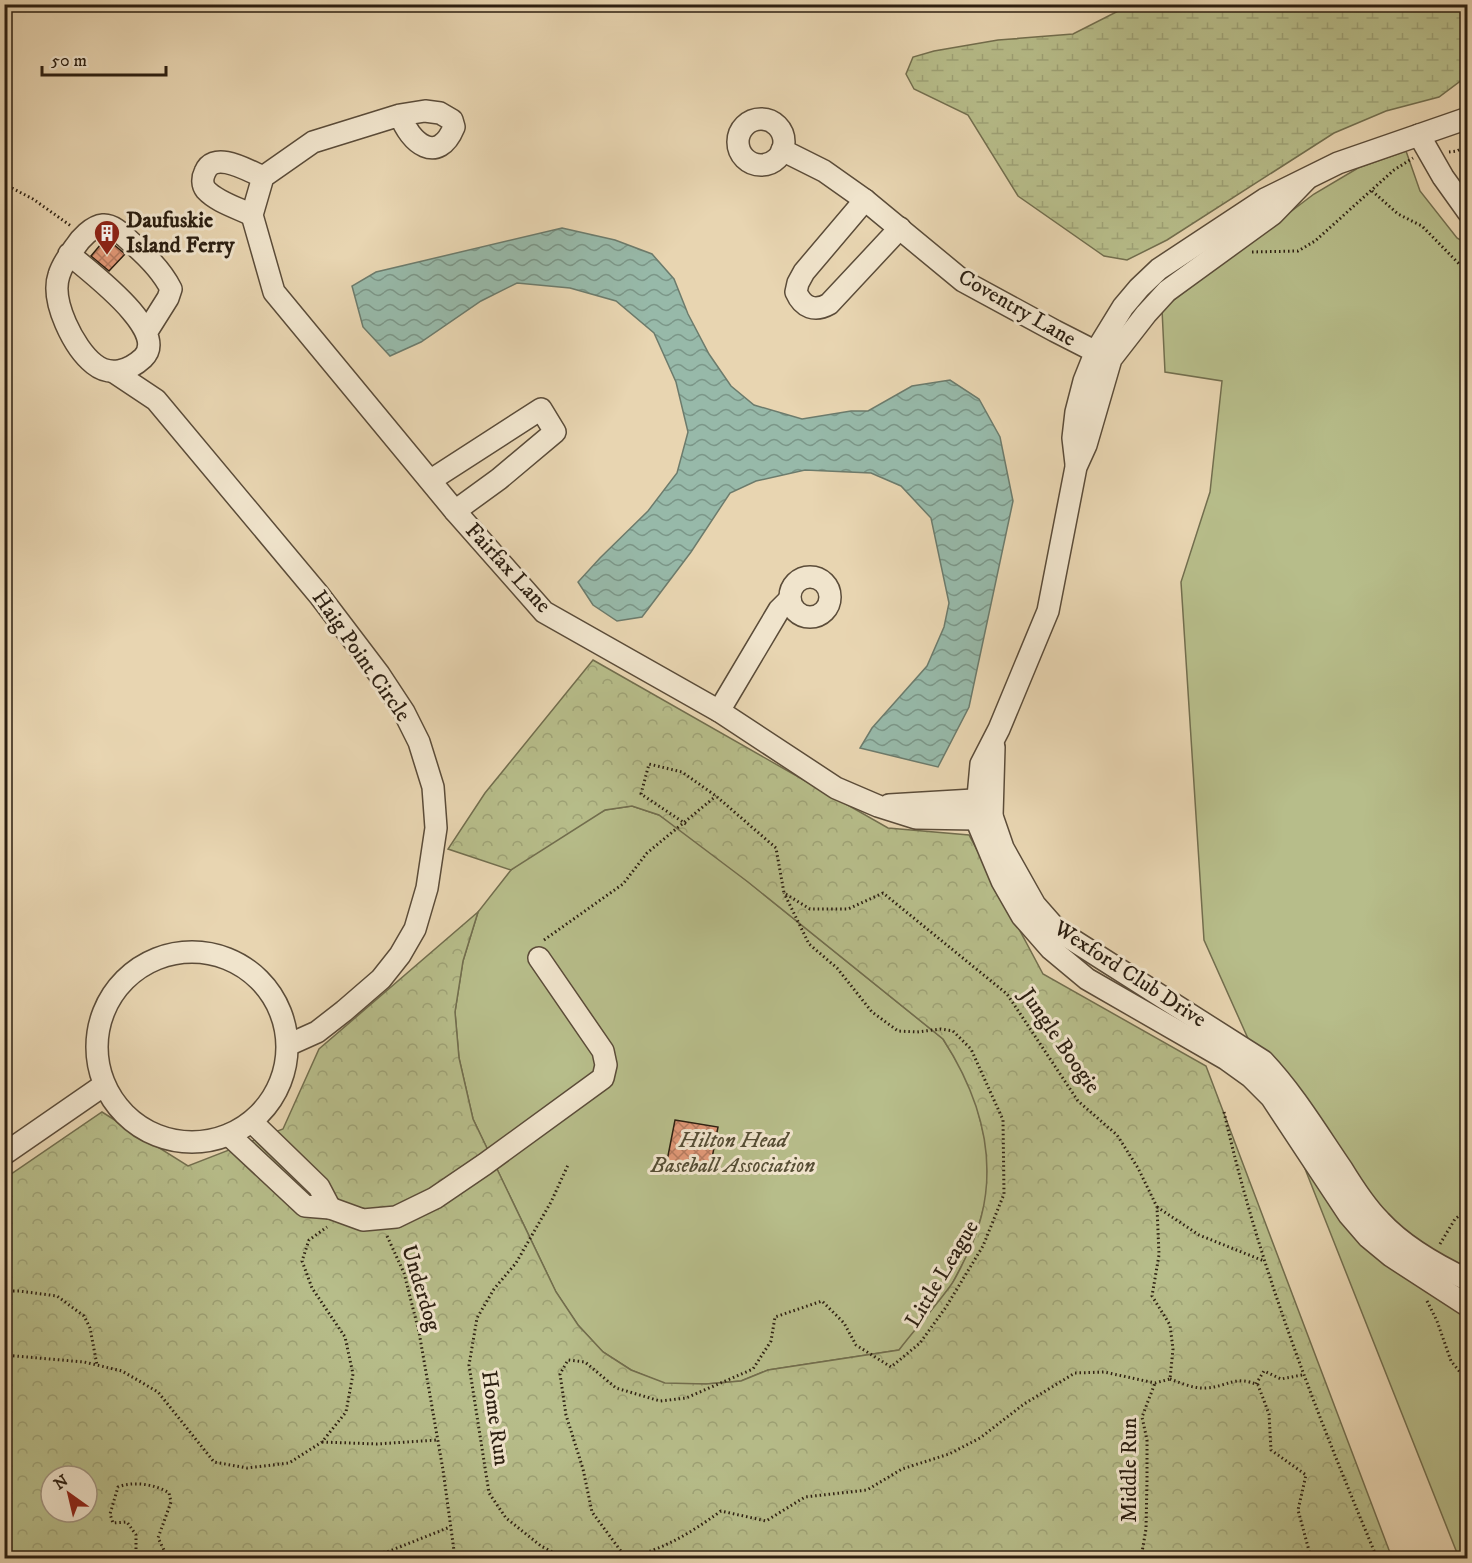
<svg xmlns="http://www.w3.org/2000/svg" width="1472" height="1563" viewBox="0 0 1472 1563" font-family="'IM FELL DW Pica',serif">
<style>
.green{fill:#b7bd8a;stroke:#726e4e;stroke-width:1.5}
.forest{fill:url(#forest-crowns);stroke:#726e4e;stroke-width:1.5;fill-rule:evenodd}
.wetland{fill:url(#wetland-marsh);stroke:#726e4e;stroke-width:1.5}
.water{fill:url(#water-waves);stroke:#6c7b6c;stroke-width:1.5}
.building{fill:url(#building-cross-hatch);stroke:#2c1f11;stroke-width:1.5}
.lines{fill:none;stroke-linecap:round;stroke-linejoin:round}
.minor-casing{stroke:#5b4c39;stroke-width:24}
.path{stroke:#2c1f11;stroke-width:3;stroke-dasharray:1.5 3;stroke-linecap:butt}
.minor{stroke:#f0e4cc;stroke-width:21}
.labels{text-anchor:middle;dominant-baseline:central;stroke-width:6;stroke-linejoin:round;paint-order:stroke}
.poi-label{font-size:22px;font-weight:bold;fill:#2c1f11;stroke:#f0e4cc;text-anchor:start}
.street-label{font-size:22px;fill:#2c1f11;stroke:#f0e4cc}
.park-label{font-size:22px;font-style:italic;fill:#564e35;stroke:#f0e4cc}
</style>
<defs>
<pattern id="forest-crowns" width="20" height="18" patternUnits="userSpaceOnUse" patternTransform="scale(1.5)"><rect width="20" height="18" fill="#b7bd8a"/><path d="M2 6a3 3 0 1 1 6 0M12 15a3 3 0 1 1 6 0" fill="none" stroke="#9ea276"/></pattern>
<pattern id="wetland-marsh" width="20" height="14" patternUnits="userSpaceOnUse" patternTransform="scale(1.5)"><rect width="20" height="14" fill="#b7bd8a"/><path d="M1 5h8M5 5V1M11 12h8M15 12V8" fill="none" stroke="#9ea276"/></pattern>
<pattern id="water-waves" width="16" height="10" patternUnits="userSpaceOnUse" patternTransform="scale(1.5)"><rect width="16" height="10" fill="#97b9a9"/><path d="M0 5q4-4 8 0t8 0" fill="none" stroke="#7b9688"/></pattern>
<pattern id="building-cross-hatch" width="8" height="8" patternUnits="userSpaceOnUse" patternTransform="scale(1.5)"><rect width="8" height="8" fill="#e29978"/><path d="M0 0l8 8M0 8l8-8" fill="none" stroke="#b77c61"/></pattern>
</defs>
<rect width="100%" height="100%" fill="#e8d5b1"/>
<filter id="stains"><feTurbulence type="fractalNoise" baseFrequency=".00333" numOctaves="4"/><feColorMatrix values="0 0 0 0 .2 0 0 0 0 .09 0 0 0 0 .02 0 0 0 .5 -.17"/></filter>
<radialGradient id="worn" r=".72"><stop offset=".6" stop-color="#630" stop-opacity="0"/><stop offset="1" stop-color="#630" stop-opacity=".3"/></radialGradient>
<g class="green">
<polygon points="1406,151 1420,191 1457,238 1467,244 1467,1558 1459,1558 1296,1146 1204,940 1181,582 1210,492 1222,381 1165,372 1162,309 1314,194 1358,168"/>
<polygon points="632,806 659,815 700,843 943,1039 958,1063 975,1099 987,1148 987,1196 974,1242 952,1284 927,1319 899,1350 768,1370 741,1381 706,1384 665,1384 631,1370 603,1352 578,1325 556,1292 473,1119 459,1058 455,1012 463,961 478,912 511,870 553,838 605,810"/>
</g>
<path class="forest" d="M593 660 888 828 969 835 1043 974 1206 1066 1392 1558H5L4 1179 102 1112 188 1166 283 1129 319 1049 478 912 463 961 455 1012 459 1058 473 1119 556 1292 578 1325 603 1352 631 1370 665 1383 706 1384 741 1381 768 1370 899 1350C916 1328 935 1307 951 1285 956 1278 960 1269 964 1261 1004 1185 988 1109 943 1039L748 882 659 815 632 806 605 810 511 870 448 849 485 793ZM51 1476H87V1512H51Z"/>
<polygon class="wetland" points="1130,5 1467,5 1467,76 1439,97 1386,111 1334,133 1167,240 1127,260 1104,256 1018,196 968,115 914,89 906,74 913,57 934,51 998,40 1073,34"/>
<polygon class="water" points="562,228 615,240 652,254 674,279 688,314 709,354 731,386 754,405 802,419 851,411 868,411 912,386 950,380 979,399 1000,437 1013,501 969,707 938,767 860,748 872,728 927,666 944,627 949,603 931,518 901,486 871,473 805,470 756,481 730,493 691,552 642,617 617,621 593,605 578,582 600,558 648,511 677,473 688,432 676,382 654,333 616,301 570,288 517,283 481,301 421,342 390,356 363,327 352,286 376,272"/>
<g class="building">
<polygon points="106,238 125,254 109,271 91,256"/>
<polygon points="675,1120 718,1127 709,1174 666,1166"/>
</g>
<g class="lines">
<g class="minor-casing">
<g id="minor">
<path d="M400 115C410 143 438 166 454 127L452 120 440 113 425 111 400 115 313 142 263 177 252 215 274 292 455 511 544 612 719 711 836 788 878 806 916 818 976 819 992 816"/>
<circle cx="761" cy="142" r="23"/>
<polyline points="1419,135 1443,177 1468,212"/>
<polyline points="782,150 824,171 865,200 963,281 1055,331 1108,358"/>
<polyline points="1306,180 1273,214 1167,291 1146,314 1111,359 1086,445 1076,467 1048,611 999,729 981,764 976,819 1002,881 1022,916 1051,949 1087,979 1226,1059 1251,1077 1271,1097 1349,1215 1368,1237 1391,1256 1468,1306"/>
<path d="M865 200 804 272 798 283 796 292C803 308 815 312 829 304L900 228"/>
<path d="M252 215C238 208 217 202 206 190 202 185 202 178 205 172 214 150 247 170 263 177"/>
<path d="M69 254C87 270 171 331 143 358 129 371 110 377 94 364 74 348 50 301 59 275 62 265 69 255 75 247 80 239 92 226 103 225 114 224 125 237 133 244 148 257 162 271 171 289L168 298 146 333"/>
<polyline points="114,372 156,400 319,595 379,674 404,712 419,742 433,787 436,828 427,888 415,929 400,955 381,979 344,1011 317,1032 288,1045"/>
<polyline points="1076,464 1073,438 1076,412 1084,381 1096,351 1123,307 1139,288 1159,269 1265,199 1338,163 1468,118"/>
<polyline points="431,480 541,409 555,432 499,479 455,511"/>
<circle cx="810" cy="597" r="20"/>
<polyline points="719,711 779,610 790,599"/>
<path d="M994 747 992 816 1003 848 1035 905 1057 930 1263 1061C1294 1094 1316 1131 1342 1169 1353 1187 1365 1206 1380 1221 1404 1247 1436 1265 1468 1280"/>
<polyline points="889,805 990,799"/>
<circle cx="192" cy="1047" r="95"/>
<polyline points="252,1122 319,1187 330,1208"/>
<polyline points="229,1135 305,1206 330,1208 363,1220 396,1217 435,1198 485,1164 603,1078 606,1065 603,1051 539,958"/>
<polyline points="4,1154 104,1085"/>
</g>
</g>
<g class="path">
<polyline points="1449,152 1457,151 1468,145"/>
<polyline points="4,184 33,199 71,226"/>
<polyline points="1372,191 1398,214 1422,226 1468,273"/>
<polyline points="1252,252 1298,251 1315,241 1394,170 1413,158"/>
<polyline points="686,824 641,794 649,764 682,772 716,796 776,848 784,893 810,909 848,909 883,893 1007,994 1078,1101 1117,1135 1138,1168 1157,1207 1159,1255 1152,1296 1170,1325 1173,1349 1170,1379"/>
<polyline points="544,940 623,884 647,853 716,796"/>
<path d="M1224 1112C1259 1267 1316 1412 1377 1558"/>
<polyline points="1157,1207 1199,1235 1264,1261"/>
<polyline points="387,1236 404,1273 419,1332 443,1470 455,1558"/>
<polyline points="1440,1244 1455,1219 1468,1209"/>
<polyline points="4,1291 19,1291 57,1296 84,1316 90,1328 97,1365"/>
<polyline points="1427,1301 1437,1321 1451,1361 1468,1382"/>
<polyline points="4,1355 84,1362 122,1371 158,1392 214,1462 247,1468 289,1463 322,1442 346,1412 353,1374 345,1337 312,1288 302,1261 309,1240 327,1227"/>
<path d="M1170 1379C1181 1383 1194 1389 1207 1388 1229 1386 1235 1375 1258 1385L1269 1414 1271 1450 1306 1475 1298 1510 1311 1558"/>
<polyline points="1256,1384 1264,1371 1281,1379 1302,1375"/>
<polyline points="322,1442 377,1444 437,1440"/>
<polyline points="652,1552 661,1558"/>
<polyline points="454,1554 467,1555 474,1558"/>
<path d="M136 1558V1535L127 1522 113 1523 110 1514 118 1487C133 1481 155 1484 169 1493L171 1502 158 1538 168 1558"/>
<polyline points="343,1558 387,1552 450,1527"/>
<polyline points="564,1558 541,1546 506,1518 489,1493 469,1365 477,1318 494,1289 516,1263 551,1202 568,1165"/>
<polyline points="626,1558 592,1512 583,1469 566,1415 560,1374 568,1360 585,1362 616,1388 660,1401 686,1398 753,1369 771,1341 775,1317 822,1301 844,1323 856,1345 891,1367 920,1343 946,1307 983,1246 1004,1194 1003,1120 971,1049 953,1031 941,1029 917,1032 898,1031 872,1012 837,968 809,944 784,893"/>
<path d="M628 1558C666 1548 689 1534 721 1511L766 1521 805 1497 867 1490 902 1469 949 1454 980 1438 1024 1404 1075 1373 1104 1372 1155 1383 1170 1379"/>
<polyline points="1141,1558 1146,1529 1147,1480 1147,1440 1142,1417 1155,1383"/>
</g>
<use href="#minor" class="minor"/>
</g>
<defs>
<g id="building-pin" transform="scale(1.35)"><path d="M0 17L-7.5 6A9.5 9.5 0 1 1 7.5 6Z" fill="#8f2418" stroke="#f0e4cc"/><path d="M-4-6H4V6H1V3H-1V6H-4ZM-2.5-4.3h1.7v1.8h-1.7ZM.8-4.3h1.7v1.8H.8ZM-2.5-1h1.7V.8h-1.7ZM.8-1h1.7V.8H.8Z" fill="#fff"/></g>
</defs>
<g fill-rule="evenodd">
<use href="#building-pin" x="107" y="233"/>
</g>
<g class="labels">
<g class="poi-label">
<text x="126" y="220">Daufuskie<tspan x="126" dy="25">Island Ferry</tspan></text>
</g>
<g class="street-label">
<text transform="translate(1017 308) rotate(30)">Coventry Lane</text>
<text transform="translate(508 568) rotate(47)">Fairfax Lane</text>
<text transform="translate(361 656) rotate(55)">Haig Point Circle</text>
<text transform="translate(1130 974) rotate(33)">Wexford Club Drive</text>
<text transform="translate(1060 1041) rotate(55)">Jungle Boogie</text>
<text transform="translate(942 1274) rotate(-59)">Little League</text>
<text transform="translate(421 1288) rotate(73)">Underdog</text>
<text transform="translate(495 1418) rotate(82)">Home Run</text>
<text transform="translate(1129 1470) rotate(-90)">Middle Run</text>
</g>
<g class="park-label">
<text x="733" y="1140">Hilton Head<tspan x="733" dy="25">Baseball Association</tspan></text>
</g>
</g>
<rect width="1472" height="1563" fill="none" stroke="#e8d5b1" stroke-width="24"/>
<rect x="6" y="6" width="1460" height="1551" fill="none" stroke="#2c1f11" stroke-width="3"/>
<rect x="12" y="12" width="1448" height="1539" fill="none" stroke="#2c1f11" stroke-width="1.5"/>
<g transform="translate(69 1494) rotate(326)"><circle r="28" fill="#f0e4cc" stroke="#a29581" stroke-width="1.5"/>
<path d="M0-4.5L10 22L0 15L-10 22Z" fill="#8f2418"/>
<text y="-9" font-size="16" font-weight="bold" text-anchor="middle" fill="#2c1f11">N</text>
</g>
<path d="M42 66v9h124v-9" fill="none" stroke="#2c1f11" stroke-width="3"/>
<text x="51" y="66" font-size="18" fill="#2c1f11" stroke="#f0e4cc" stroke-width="4.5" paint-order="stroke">50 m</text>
<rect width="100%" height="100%" filter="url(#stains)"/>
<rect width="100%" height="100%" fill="url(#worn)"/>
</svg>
